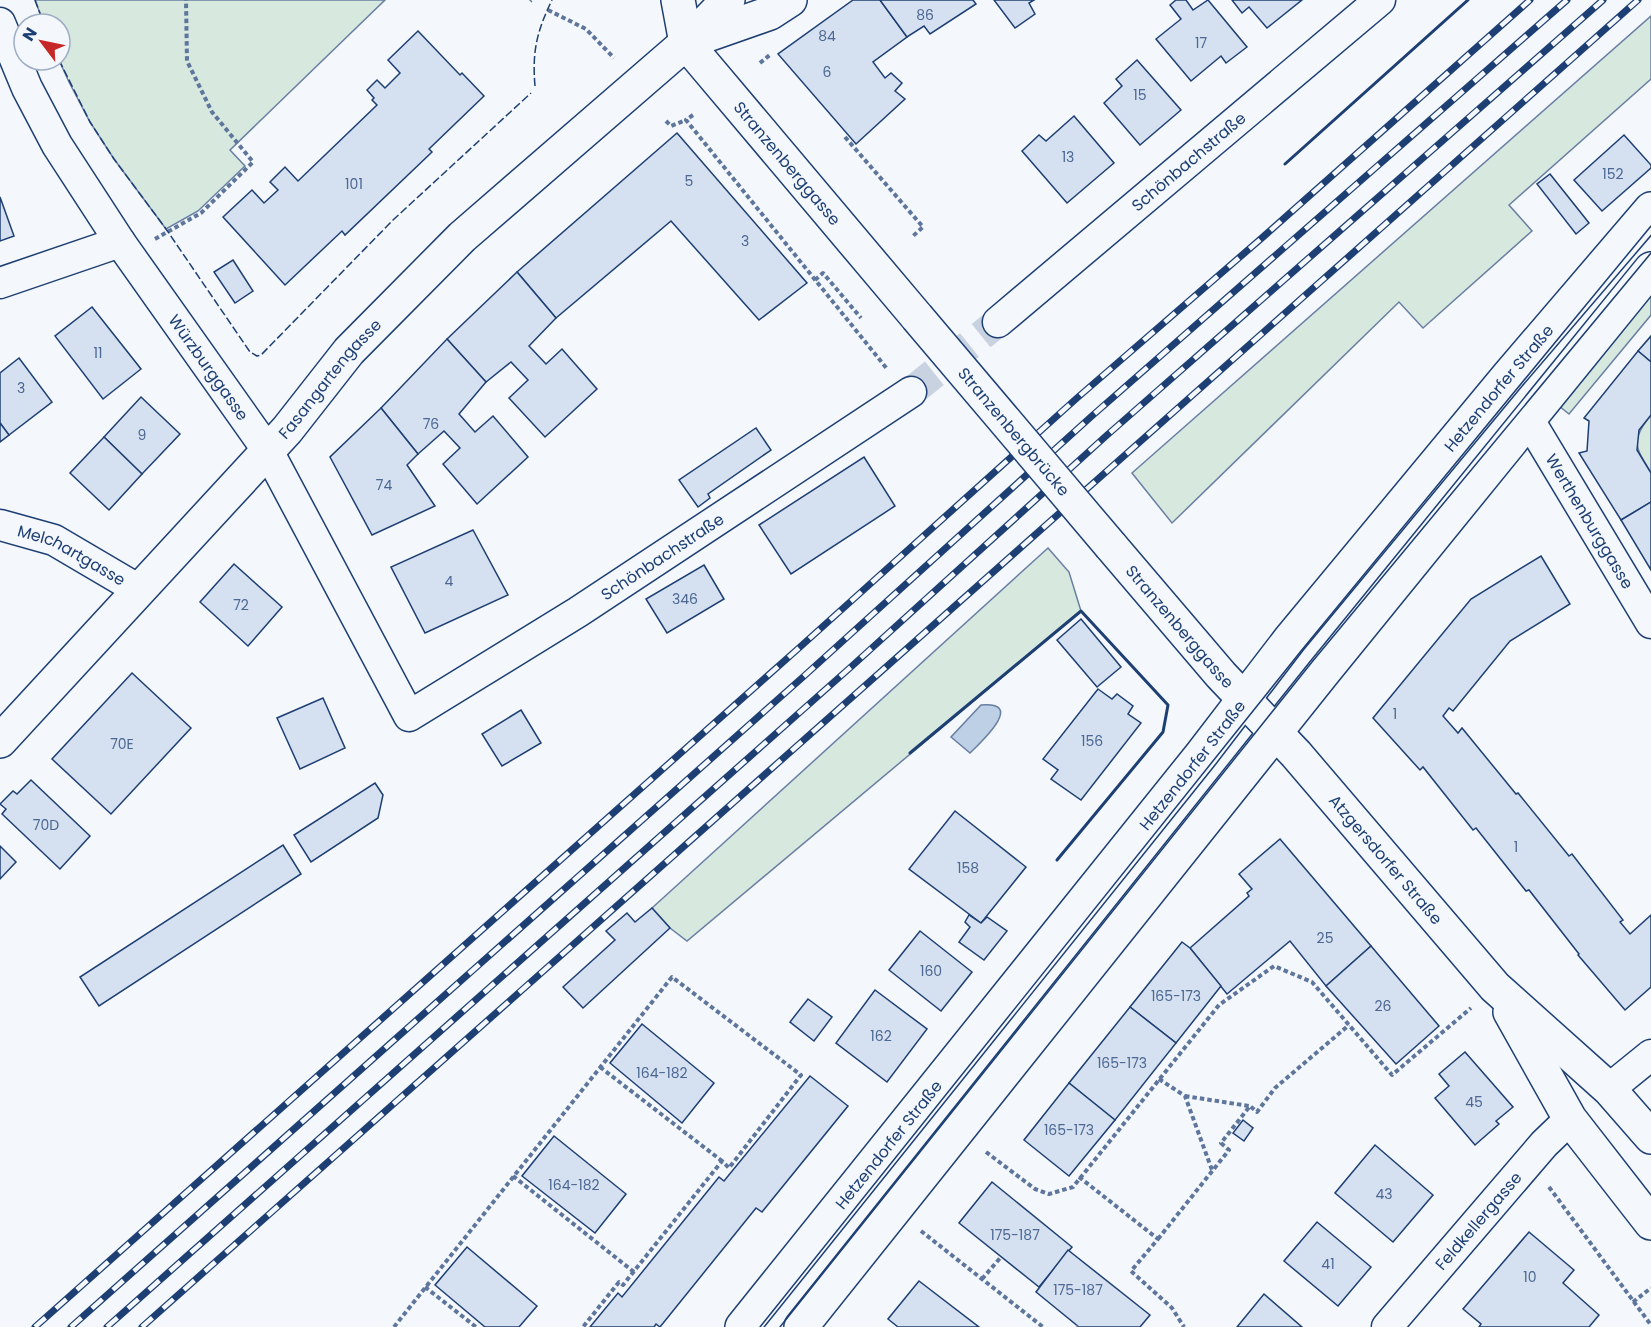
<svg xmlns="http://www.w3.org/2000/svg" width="1651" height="1327" viewBox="0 0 1651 1327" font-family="Poppins,sans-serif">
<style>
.green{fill:#d7e8df;stroke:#687fa3;stroke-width:1.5}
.water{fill:#bed0e5;stroke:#687fa3;stroke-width:1.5}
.building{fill:#d5e0f0;stroke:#1d3f73;stroke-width:1.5}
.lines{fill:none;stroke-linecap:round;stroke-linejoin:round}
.street-tunnel{stroke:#c9d2e0;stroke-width:30;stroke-dasharray:30 15;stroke-linecap:butt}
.street-casing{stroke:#1d3f73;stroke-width:33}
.secondary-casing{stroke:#1d3f73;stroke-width:36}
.path{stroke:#5e769c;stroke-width:4;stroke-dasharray:4.5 3;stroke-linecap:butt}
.street{stroke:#f4f7fb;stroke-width:30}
.secondary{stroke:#f4f7fb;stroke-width:33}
.tram{stroke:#1d3f73;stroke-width:1.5}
.rail-casing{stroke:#1d3f73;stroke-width:7}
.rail{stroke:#f4f7fb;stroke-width:4.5;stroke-dasharray:14;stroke-linecap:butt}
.secondary-bridge-casing{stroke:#1d3f73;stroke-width:36;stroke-linecap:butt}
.secondary-bridge{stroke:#f4f7fb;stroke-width:33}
.fence{stroke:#1d3f73;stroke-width:1.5;stroke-dasharray:8 3;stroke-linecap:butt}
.wall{stroke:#1d3f73;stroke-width:3}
.labels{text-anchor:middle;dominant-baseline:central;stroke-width:4.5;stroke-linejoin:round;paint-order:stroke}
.number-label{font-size:14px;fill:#4b6792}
.street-label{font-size:16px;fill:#1d3f73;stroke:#f4f7fb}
</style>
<rect width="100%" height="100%" fill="#f4f7fb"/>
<g class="green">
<polygon points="35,0 385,0 230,150 245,166 198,211 166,229 114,159 90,122 69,82 59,60 60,24 44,24"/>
<polygon points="1651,16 1651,79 1509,205 1532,231 1423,328 1399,302 1172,523 1132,473"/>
<polygon points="1651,272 1651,315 1569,414 1548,397"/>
<path d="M1651 415V473C1635 447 1630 440 1651 415Z"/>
<polygon points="1048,548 1069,572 1081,611 687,941 670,928 652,908"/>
</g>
<path class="water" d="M981 705C1026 701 981 742 970 753L951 737Z"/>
<g class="building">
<polygon points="853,0 880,0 907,37 873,62 885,78 891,73 902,83 895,91 905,99 856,144 778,54"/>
<polygon points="880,0 973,0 976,4 930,34 924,26 907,37"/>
<polygon points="994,0 1034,0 1029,3 1035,14 1015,28"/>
<polygon points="1176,0 1186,0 1193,10 1208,0 1247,47 1226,63 1221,56 1191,81 1156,39 1181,19 1170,5"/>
<polygon points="1232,0 1302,0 1267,28 1249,7 1242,13"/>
<polygon points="418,31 460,75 462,73 484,96 429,149 432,152 345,235 342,231 285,285 223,217 252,190 264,203 278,190 270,182 285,167 298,181 377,105 372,100 374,98 367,90 377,80 385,88 400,73 388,60"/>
<polygon points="1137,60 1181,110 1140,145 1104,103 1122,86 1116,79"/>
<polygon points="1074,116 1114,163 1067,203 1022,151 1039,135 1046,141"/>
<polygon points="677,133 807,283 759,320 671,221 556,318 517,272"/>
<polygon points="1624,135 1651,165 1651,168 1602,211 1574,180"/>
<polygon points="1550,174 1589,223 1576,234 1537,184"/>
<polygon points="0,197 14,236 0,241"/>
<polygon points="233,260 253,291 235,303 214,272"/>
<polygon points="517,272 556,318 529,346 546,364 562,349 597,389 545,437 509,398 528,380 511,362 486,382 447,339"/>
<polygon points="92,307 141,369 103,399 55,336"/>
<polygon points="1651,336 1651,362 1638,351"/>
<polygon points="447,339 486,382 459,414 475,432 493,416 528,457 477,504 443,464 460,448 444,431 418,454 381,408"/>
<polygon points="1638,351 1651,362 1651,415 1639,430 1637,450 1651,473 1651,502 1621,520 1579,453 1587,451 1589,421 1584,418"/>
<polygon points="19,358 52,402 9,435 0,423 0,373"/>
<polygon points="141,397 180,434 142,474 104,437"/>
<polygon points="381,408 418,454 407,465 435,506 372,535 330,457"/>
<polygon points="0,423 9,435 0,442"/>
<polygon points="756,428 771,450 708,494 710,498 698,507 679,480"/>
<polygon points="104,437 142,474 109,510 70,473"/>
<polygon points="864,457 895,506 791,574 759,525"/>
<polygon points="1651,502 1651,570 1621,520"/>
<polygon points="473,530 508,595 425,633 391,567"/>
<polygon points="1541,556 1570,604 1510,641 1453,711 1449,708 1443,716 1458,733 1462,728 1516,794 1518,793 1569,856 1572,854 1623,920 1620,922 1630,934 1651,915 1651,987 1625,1010 1578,955 1579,954 1529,890 1526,891 1476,828 1473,830 1423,767 1420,770 1373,718 1471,599"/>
<polygon points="234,564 282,607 248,646 200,602"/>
<polygon points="704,565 724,599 667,633 646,599"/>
<polygon points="1081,619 1121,667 1097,687 1057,640"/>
<polygon points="132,673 191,728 111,814 52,759"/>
<polygon points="1098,689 1112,699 1117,694 1133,706 1128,714 1141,723 1081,800 1051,779 1058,770 1043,759"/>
<polygon points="323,698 345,748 300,769 277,718"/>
<polygon points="521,710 541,743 502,766 482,734"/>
<polygon points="31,780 90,836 60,869 2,814 6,809 0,804 13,791 17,794"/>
<polygon points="375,783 383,795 378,818 311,862 294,835"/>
<polygon points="955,811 1026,867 981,923 909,869"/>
<polygon points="1280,839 1371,946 1326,986 1290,941 1227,994 1190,948 1249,896 1247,893 1252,889 1239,874"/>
<polygon points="283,845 301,874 99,1006 80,977"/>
<polygon points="0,846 16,862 0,879"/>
<polygon points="652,908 670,928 583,1008 563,987 615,940 606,931 627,913 635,922"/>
<polygon points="969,915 981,923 987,917 1007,931 984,960 959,942 970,927 965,922"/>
<polygon points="920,931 972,972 941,1011 889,970"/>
<polygon points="1182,942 1190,948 1221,986 1176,1043 1130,1007"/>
<polygon points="1371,946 1439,1026 1396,1064 1326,986"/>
<polygon points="875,990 927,1029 887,1082 836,1043"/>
<polygon points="808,999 832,1017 814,1041 790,1022"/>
<polygon points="1130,1007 1176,1043 1115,1120 1069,1083"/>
<polygon points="642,1024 714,1083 682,1123 610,1063"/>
<polygon points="1465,1052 1513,1107 1496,1121 1499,1124 1475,1145 1435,1098 1449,1086 1439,1074"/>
<polygon points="810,1076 848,1106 762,1212 756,1208 660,1327 656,1324 654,1327 590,1327 618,1293 622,1297 719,1177 724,1181"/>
<polygon points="1069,1083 1115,1120 1069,1176 1024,1140"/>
<polygon points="1243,1120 1253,1128 1244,1141 1233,1133"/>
<polygon points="554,1136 626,1194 595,1233 522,1176"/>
<polygon points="1375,1145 1433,1195 1393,1242 1335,1193"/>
<polygon points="992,1182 1072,1247 1039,1287 959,1223"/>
<polygon points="1317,1222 1371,1267 1338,1306 1284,1261"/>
<polygon points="1529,1232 1574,1270 1563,1283 1599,1315 1589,1327 1479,1327 1481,1324 1463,1309"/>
<polygon points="467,1247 537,1306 519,1327 485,1327 435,1285"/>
<polygon points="1068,1250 1150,1315 1140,1327 1079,1327 1036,1292"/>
<polygon points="919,1281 979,1327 898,1327 888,1319"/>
<polygon points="1264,1294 1302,1327 1237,1327"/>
</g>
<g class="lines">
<polyline class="street-tunnel" points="911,392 998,322"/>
<g class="street-casing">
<g id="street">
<path id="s1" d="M0 23 27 88 57 145 120 242 268 451 409 716 578 612 911 392"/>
<polyline points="0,283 120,242"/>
<path id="s2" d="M998 322 1380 0"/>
<path id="s3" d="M1529 420 1651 623"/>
<path id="s4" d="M0 525 54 540 139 590"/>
<polyline points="1609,1089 1651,1055"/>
<path id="s5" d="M1387 1327 1544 1144 1570 1119"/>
</g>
</g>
<g class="secondary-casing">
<g id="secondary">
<path id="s6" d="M678 0 686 43 917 317"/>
<polyline points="693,40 770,13 790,0"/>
<path id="s7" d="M1111 546 1221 675 1296 754 1495 987 1609 1089 1651 1137"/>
<path id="s8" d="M0 741 287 430 349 351 462 237 686 43 728 0"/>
<polyline points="1510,1012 1570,1119 1651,1223"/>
<path id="s9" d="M742 1327 1201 755 1290 639 1508 376 1651 209"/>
<polyline points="801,1327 1323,673 1651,269"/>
</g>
</g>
<g class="path">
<polyline points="530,1 531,0"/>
<polyline points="548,10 586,29 614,58"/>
<polyline points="760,63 771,54"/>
<polyline points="693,115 686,120 888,370"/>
<polyline points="666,121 671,126 686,120"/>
<polyline points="845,137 923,227 913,236"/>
<polyline points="155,239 201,213 253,162 212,112 187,61 186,0"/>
<polyline points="815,280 823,273 861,318"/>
<polyline points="600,1067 722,1161"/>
<polyline points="1159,1079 1185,1096 1212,1170"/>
<polyline points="1185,1096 1249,1106"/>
<polyline points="986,1152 1035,1189 1049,1194 1073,1187 1219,1005 1274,966 1312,982 1392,1075 1471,1008"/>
<polyline points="513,1176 634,1272"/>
<polyline points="1079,1177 1158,1239 1131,1271 1172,1308 1184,1327"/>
<polyline points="1549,1187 1651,1325"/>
<polyline points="921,1231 1043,1327"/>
<polyline points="1158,1239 1229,1150 1221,1143 1250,1106 1257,1112 1275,1088 1349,1025"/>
<polyline points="982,1279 1001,1257"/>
<polyline points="425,1287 476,1327"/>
<polyline points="1633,1302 1651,1288"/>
<polyline points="394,1327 672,977 801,1075 729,1168 722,1161 623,1285 619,1282 583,1327"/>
<polyline points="1077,1327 1078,1326"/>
</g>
<use href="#street" class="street"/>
<use href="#secondary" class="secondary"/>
<g class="tram">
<polyline points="760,1327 1301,651 1651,226"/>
<polyline points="780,1327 1312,662 1651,253"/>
</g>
<g class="rail-casing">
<g id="rail">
<polyline points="35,1327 800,647 1077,398 1263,237 1530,0"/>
<polyline points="71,1327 803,677 1093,415 1567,0"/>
<polyline points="107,1327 852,666 1106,436 1603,0"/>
<polyline points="142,1327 1638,0"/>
</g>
</g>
<use href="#rail" class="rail"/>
<g class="secondary-bridge-casing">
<g id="secondary-bridge">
<path id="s10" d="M917 317 1111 546"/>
</g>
</g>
<use href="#secondary-bridge" class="secondary-bridge"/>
<g class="fence">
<polyline points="35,0 44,24"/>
<polyline points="59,60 90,122 114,159 166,229 250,352 257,356 261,355 393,220 531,93"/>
<path d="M535 86C532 51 537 31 552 0"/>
</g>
<g class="wall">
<polyline points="1285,164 1468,0"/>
<polyline points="910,753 1081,611 1168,705 1163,732 1057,860"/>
</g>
</g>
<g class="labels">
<g class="number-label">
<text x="925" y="15">86</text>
<text x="827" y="36">84</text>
<text x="1201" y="43">17</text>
<text x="827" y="72">6</text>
<text x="1140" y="95">15</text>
<text x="1068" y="157">13</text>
<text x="1613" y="174">152</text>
<text x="689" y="181">5</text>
<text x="354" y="184">101</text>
<text x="745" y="241">3</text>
<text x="98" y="353">11</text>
<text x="21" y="388">3</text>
<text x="431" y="424">76</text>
<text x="142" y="435">9</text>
<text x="384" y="485">74</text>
<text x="449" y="581">4</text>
<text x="685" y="599">346</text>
<text x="241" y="605">72</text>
<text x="1395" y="714">1</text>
<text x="1092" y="741">156</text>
<text x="122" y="744">70E</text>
<text x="46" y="825">70D</text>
<text x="1516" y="847">1</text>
<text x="968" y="868">158</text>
<text x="1325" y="938">25</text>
<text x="931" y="971">160</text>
<text x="1176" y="996">165-173</text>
<text x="1383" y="1006">26</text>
<text x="881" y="1036">162</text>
<text x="1122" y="1063">165-173</text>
<text x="662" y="1073">164-182</text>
<text x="1474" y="1102">45</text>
<text x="1069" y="1130">165-173</text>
<text x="574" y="1185">164-182</text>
<text x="1384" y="1194">43</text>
<text x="1015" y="1235">175-187</text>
<text x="1328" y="1264">41</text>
<text x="1530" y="1277">10</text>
<text x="1078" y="1290">175-187</text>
</g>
<g class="street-label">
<text stroke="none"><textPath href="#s2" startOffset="249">Schönbachstraße</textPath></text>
<text stroke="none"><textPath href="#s6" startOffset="201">Stranzenberggasse</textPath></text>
<text stroke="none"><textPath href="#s1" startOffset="404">Würzburggasse</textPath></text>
<text stroke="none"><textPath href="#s8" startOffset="490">Fasangartengasse</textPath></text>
<text stroke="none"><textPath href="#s9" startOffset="1206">Hetzendorfer Straße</textPath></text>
<text stroke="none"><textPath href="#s10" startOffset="150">Stranzenbergbrücke</textPath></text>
<text stroke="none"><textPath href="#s3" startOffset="118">Werthenburggasse</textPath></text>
<text stroke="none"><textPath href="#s4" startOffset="78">Melchartgasse</textPath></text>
<text stroke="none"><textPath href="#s1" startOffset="1106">Schönbachstraße</textPath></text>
<text stroke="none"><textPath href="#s7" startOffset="106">Stranzenberggasse</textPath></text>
<text stroke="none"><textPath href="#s9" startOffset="720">Hetzendorfer Straße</textPath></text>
<text stroke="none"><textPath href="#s7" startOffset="417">Atzgersdorfer Straße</textPath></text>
<text stroke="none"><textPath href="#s9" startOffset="234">Hetzendorfer Straße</textPath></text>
<text stroke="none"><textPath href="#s5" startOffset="140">Feldkellergasse</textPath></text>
</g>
</g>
<g transform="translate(42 42) rotate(302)"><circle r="28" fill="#f4f7fb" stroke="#9eadc5" stroke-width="1.5"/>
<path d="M0-4.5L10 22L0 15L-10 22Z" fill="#c62828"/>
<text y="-9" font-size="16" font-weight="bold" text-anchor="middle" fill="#1d3f73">N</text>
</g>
</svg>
